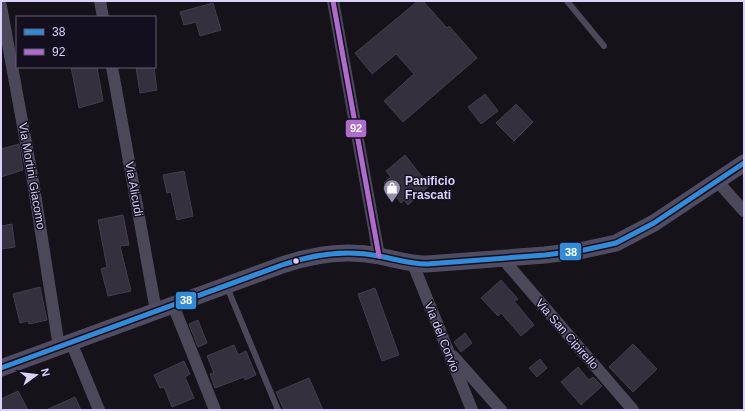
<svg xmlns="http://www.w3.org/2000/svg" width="745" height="411" viewBox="0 0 745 411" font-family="Arial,sans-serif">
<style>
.building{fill:#34303d;stroke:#433d4d}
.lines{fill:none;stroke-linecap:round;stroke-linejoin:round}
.lane{stroke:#4b485a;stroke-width:6}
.street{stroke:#4b485a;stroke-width:12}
.secondary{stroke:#504b61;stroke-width:17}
.bus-1-casing{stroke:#140f1e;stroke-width:8}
.bus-2-casing{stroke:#140f1e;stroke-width:8}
.bus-1{stroke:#338bd7;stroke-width:5}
.bus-2{stroke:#b06ccc;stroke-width:5}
.bus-dot{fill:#dbd1fa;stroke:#140f1e;stroke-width:1.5}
.labels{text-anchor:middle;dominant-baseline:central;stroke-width:3;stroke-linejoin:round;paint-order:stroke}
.street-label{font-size:12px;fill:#dbd1fa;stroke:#140f1e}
.poi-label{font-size:12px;font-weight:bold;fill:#dbd1fa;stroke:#140f1e;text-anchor:start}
.line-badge{stroke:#140f1e;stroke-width:1.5}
.badge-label{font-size:11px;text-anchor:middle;font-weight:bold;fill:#fff}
</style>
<rect width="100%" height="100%" fill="#15121a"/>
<g class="building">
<polygon points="418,1 423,1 447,28 449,26 477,58 403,122 384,101 414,74 396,54 372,74 355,53"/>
<polygon points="213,3 221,30 200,36 196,22 184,25 180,12"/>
<polygon points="71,67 97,67 103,101 79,108"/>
<polygon points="136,67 154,67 157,90 140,93"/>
<polygon points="485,94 498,111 481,124 468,107"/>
<polygon points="516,104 533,122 514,141 496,123"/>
<polygon points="19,144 23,170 1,177 1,149"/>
<polygon points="405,155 429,186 408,205 404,200 401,203 384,183 391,177 386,171"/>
<polygon points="184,171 193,216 177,220 171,192 167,193 163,175"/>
<polygon points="123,215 129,245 120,246 131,291 108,296 101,269 107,267 98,220"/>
<polygon points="12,224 15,247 1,249 1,226"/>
<polygon points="501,280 518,299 514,301 534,325 521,336 501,313 498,316 481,298"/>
<polygon points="40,287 47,320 29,324 28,321 20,323 13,294"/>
<polygon points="375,288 399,355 382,361 358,294"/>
<polygon points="198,320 207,343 198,347 189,324"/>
<polygon points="465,333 472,343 461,352 454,342"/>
<polygon points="633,344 657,369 633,392 609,367"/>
<polygon points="234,345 238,355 246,351 256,375 245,380 244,377 215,388 210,374 214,373 207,356"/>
<polygon points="540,359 547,368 537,377 529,368"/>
<polygon points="184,361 190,374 185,377 194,398 172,407 164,387 160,388 154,375"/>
<polygon points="578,367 589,380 593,377 602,386 581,405 561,382"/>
<polygon points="309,378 323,410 284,410 276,392"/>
<polygon points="18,391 28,410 1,410 1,399"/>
<polygon points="75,397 81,410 46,410"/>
</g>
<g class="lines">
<g class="lane">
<polyline points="567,1 604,46"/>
<polyline points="227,287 278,410"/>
</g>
<g class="street">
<polyline points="100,1 103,17"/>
<polyline points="333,1 379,256"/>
<polyline points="1,6 33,181 59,347"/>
<polyline points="112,67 156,311"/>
<polyline points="718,182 744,211"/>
<polyline points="502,258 633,410"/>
<polyline points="413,264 472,410"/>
<polyline points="173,305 215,410"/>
<polyline points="71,342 99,410"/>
<polyline points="453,356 501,410"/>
</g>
<path class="secondary" d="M1 368 282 265C314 254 345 249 379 256 395 259 410 264 427 264L545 255 584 250 616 243 654 223 744 163"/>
<g class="bus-1-casing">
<path id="bus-1" d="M1 368 282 265C314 254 345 249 379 256 395 259 410 264 427 264L545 255 584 250 616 243 654 223 744 163"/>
</g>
<g class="bus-2-casing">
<polyline id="bus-2" points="333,1 379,256"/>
</g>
<use href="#bus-1" class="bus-1"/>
<use href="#bus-2" class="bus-2"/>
</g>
<defs>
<g id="shop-pin" transform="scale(0.9)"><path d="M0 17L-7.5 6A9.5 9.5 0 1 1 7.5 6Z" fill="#968eac" stroke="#140f1e"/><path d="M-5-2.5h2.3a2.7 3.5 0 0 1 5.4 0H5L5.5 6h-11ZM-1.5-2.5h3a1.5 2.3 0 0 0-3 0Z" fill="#fff"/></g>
</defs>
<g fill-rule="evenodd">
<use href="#shop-pin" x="392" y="188"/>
</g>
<circle class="bus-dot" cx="296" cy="261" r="3.5"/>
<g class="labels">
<g class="street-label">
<text transform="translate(32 176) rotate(80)">Via Mortini Giacomo</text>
<text transform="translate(134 189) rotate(80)">Via Alicudi</text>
<text transform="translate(567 334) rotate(49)">Via San Cipirello</text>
<text transform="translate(442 337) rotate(68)">Via del Corvio</text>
</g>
<g class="poi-label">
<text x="405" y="181">Panificio<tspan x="405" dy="14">Frascati</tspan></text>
</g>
</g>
<g class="line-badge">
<rect x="345" y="119" width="22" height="19" rx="4" fill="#b06ccc"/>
<rect x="559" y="242" width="23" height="19" rx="4" fill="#338bd7"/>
<rect x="175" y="291" width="22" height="19" rx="4" fill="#338bd7"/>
</g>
<g class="badge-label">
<text x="356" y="132">92</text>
<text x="571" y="256">38</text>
<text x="186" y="304">38</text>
</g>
<rect width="745" height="411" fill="none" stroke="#dbd1fa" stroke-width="4"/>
<rect x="16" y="16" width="140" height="52" fill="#140f1e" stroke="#645d76"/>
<rect x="24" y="29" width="20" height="6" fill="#338bd7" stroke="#645d76"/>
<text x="52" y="36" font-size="12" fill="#dbd1fa">38</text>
<rect x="24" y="49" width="20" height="6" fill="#b06ccc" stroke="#645d76"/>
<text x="52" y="56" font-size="12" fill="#dbd1fa">92</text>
<g transform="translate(36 375) rotate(75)" stroke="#140f1e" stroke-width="3" paint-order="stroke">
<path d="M0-3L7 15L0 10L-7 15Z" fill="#dbd1fa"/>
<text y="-6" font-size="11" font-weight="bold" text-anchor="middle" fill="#dbd1fa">N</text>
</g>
</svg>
